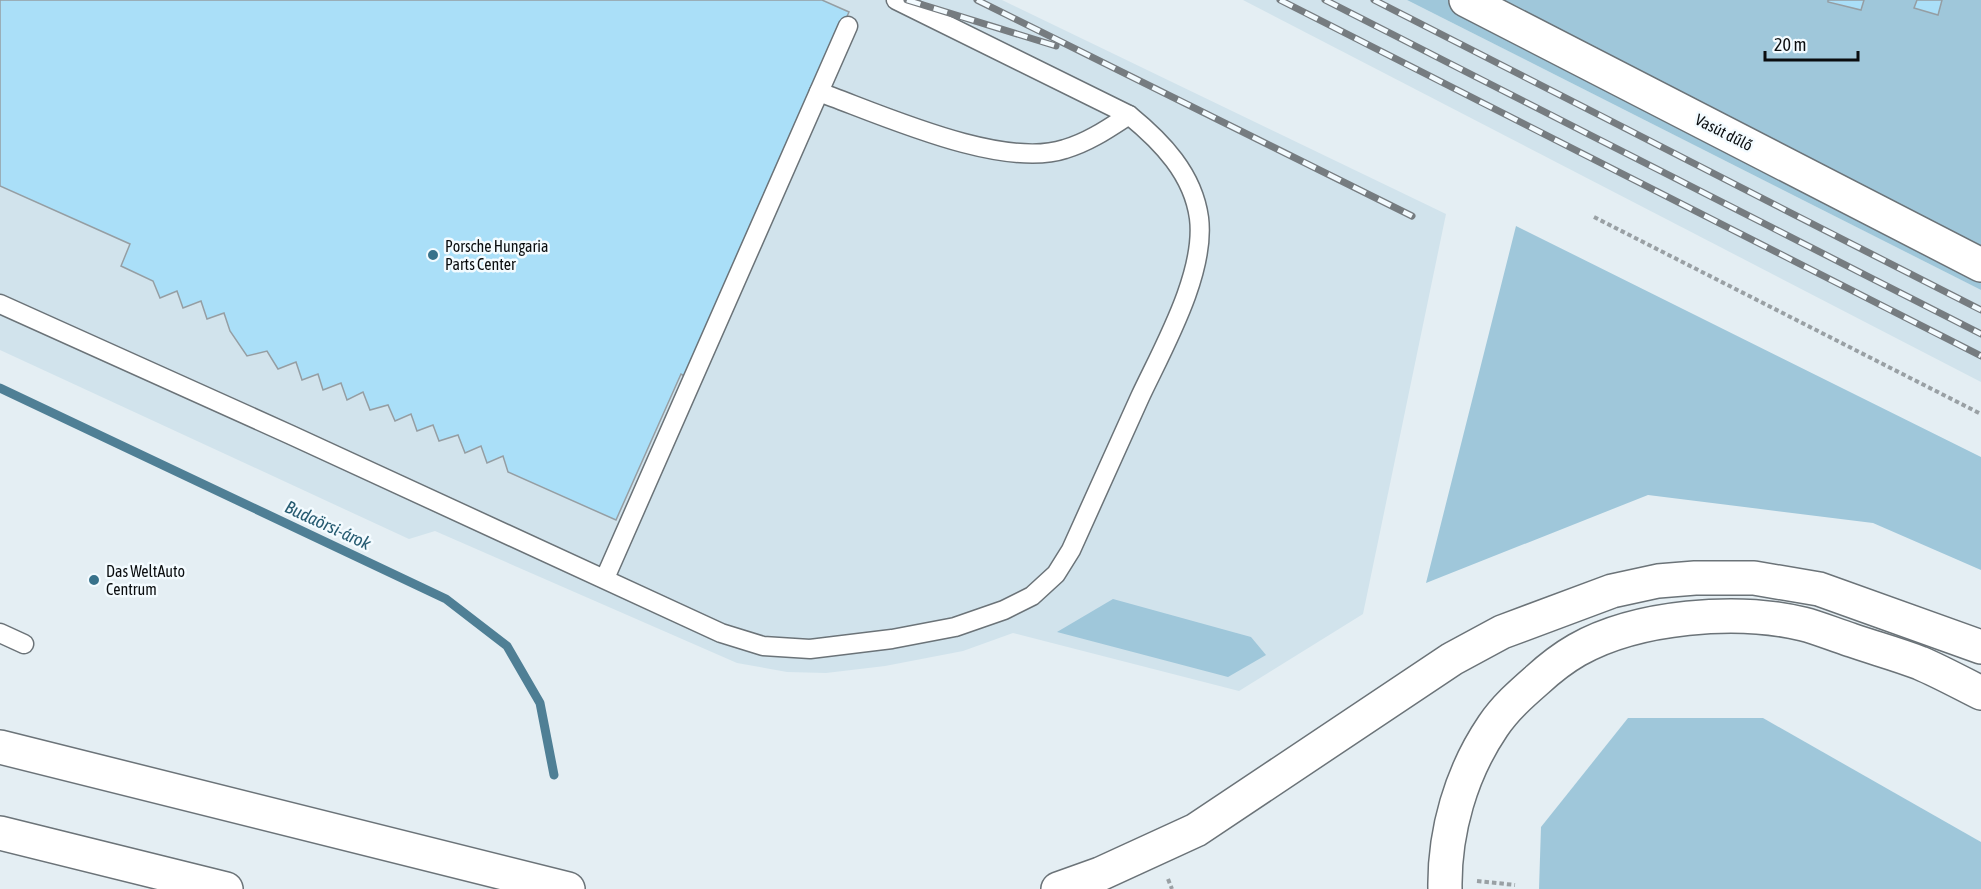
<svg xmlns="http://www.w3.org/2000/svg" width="1981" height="889" viewBox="0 0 1981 889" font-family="'Asap Condensed',sans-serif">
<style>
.built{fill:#d1e3ec}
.green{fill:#9fc7da}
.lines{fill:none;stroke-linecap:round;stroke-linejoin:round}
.stream{stroke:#4f7f95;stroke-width:9}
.building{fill:#aadff8;stroke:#959ea3;stroke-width:1.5}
.lane-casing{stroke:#6b7378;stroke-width:21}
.street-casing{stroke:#6b7378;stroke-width:36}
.highway-casing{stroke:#6b7378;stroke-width:36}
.path{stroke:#99a0a4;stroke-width:4;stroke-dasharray:4.5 3;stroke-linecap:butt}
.lane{stroke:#fff;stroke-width:18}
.street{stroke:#fff;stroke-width:33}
.highway{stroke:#fff;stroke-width:33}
.rail-casing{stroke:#767c80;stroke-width:7}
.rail{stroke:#f3fbff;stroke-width:4.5;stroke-dasharray:14;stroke-linecap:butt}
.poi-dot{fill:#38728b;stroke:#f3fbff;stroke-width:2}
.labels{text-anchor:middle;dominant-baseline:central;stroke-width:5;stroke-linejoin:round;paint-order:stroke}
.street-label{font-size:16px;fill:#0a0d0f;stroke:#f3fbff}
.poi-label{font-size:16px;fill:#0a0d0f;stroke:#f3fbff;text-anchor:start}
.water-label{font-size:18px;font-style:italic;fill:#265b71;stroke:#f3fbff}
</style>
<rect width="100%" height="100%" fill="#e4eef3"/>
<g class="built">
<polygon points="0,0 1002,0 1446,214 1363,614 1239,691 1013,633 963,651 885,666 826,673 787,672 737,663 435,531 409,539 0,350"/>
<polygon points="1243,0 1407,0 1981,290 1981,382"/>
</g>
<g class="green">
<polygon points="1407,0 1981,0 1981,290"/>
<polygon points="1516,226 1981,457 1981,570 1873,523 1648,495 1426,583"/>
<polygon points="1113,599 1251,637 1266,655 1228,677 1057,632"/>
<polygon points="1628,718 1763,718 1981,842 1981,889 1539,889 1541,827"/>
</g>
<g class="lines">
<polyline class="stream" points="0,388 446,599 507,646 540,703 554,775"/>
</g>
<g class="building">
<polygon points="0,0 822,0 849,12 686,377 681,374 616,520 508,472 503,456 487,463 481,446 465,453 458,435 439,441 433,425 417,431 411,414 395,421 388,405 370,410 363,392 347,400 341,383 323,390 318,374 302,380 296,362 278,369 267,351 247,356 230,331 224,313 207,319 201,301 183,308 177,291 160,298 153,281 121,266 130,244 0,186"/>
<polygon points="1828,0 1864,0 1861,10 1828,2"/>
<polygon points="1917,0 1942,0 1938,15 1914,8"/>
</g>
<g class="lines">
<g class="lane-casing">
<g id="lane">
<path d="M819 92C880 114 1002 170 1065 149 1089 142 1109 128 1129 115"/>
<path d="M0 304 291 435 721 633 763 646 810 649 892 639 955 627 1004 610 1032 596 1056 574 1071 550C1094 499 1117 448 1140 397 1163 348 1206 273 1199 218 1193 174 1162 142 1129 115L896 0"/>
<polyline points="605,578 848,26"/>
<polyline points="0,633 24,644"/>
</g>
</g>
<g class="street-casing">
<polyline id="street" points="1466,0 1981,265"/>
</g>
<g class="highway-casing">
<g id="highway">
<polyline points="0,747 568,889"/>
<polyline points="0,833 226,889"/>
<polyline points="1058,889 1100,874 1196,830 1452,659 1502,632 1612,591 1658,581 1695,578 1754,578 1819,589 1981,647"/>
<path d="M1445 889C1444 832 1461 773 1493 726 1505 708 1521 694 1537 680 1549 669 1563 658 1577 650 1637 616 1737 608 1803 624 1819 628 1835 635 1851 640 1874 648 1897 654 1920 663 1941 672 1961 683 1981 693"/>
</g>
</g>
<g class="path">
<polyline points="1594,217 1981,414"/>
<polyline points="1168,879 1172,889"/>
<polyline points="1477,881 1515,885"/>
</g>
<use href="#lane" class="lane"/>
<use href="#street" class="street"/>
<use href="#highway" class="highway"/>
<g class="rail-casing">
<g id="rail">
<polyline points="907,0 1056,46"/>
<polyline points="977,0 1412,216"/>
<polyline points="1280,0 1981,356"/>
<polyline points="1325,0 1981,334"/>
<polyline points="1374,0 1981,310"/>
</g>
</g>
<use href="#rail" class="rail"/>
</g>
<g class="poi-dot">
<circle cx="433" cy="255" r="6"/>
<circle cx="94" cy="580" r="6"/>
</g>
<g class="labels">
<g class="street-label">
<text transform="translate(1724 132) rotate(27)">Vasút dűlő</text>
</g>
<g class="poi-label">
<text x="445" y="246">Porsche Hungaria<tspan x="445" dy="18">Parts Center</tspan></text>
<text x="106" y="571">Das WeltAuto<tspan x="106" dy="18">Centrum</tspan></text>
</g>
<g class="water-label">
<text transform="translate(328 525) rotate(25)">Budaörsi-árok</text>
</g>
</g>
<path d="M1765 51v9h93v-9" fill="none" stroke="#0a0d0f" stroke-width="3"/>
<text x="1774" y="51" font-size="18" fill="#0a0d0f" stroke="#f3fbff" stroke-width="4.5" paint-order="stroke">20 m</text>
</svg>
